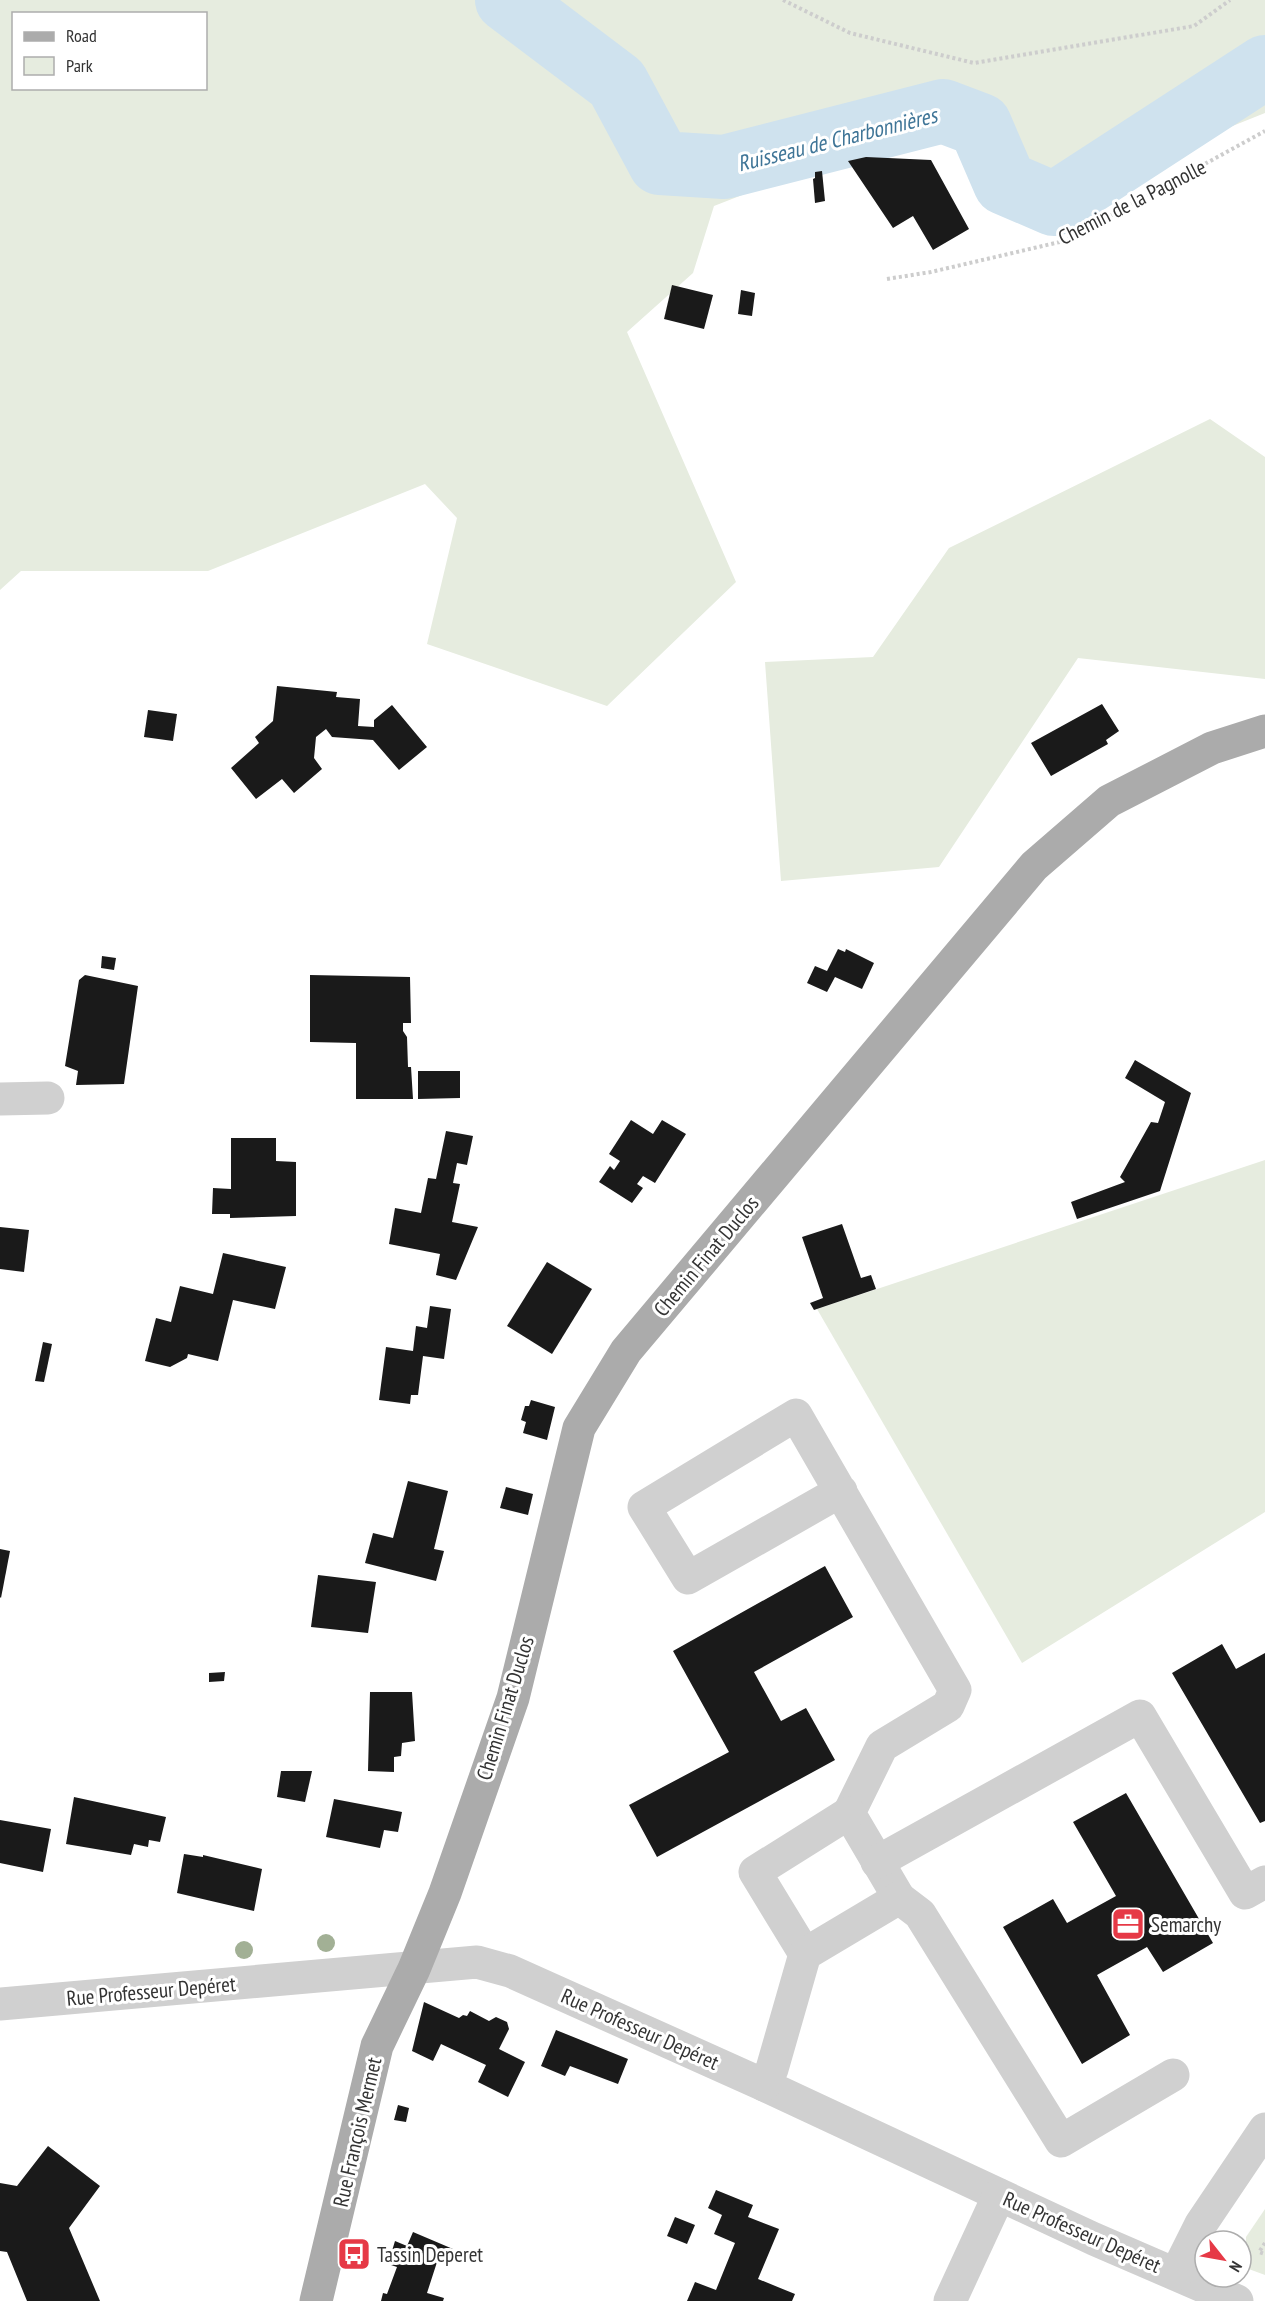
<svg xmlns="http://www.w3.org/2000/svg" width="1265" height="2301" viewBox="0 0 1265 2301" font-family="'PT Sans Narrow',sans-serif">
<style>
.green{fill:#e6ecdf;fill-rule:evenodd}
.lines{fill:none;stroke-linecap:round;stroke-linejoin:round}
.river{stroke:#cfe2ee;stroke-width:64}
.building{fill:#1a1a1a}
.path{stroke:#cdcdcd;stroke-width:4;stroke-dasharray:3 3;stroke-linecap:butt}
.minor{stroke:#d0d0d0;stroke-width:33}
.major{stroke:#ababab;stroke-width:33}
.tree{fill:#a2b095}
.labels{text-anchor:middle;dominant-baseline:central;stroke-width:6;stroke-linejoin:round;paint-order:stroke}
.street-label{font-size:21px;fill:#333;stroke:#fff}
.poi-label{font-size:21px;fill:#333;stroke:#fff;text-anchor:start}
.water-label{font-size:22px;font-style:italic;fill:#3f7597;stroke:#fff}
</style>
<rect width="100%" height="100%" fill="#fff"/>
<g class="green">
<path d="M0 0H1265V113L1140 163 1057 202 985 139 934 108 765 186 714 206 693 273 627 332 736 582 607 706 427 644 457 518 425 484 208 571H21L0 590ZM14 14H206V88H14Z"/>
<polygon points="1210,419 1265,457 1265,679 1078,658 939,867 781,881 765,662 873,657 949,548"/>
<polygon points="1265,1160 1265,1512 1022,1663 817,1309"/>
<polygon points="1265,2209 1265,2275 1246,2268 1246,2237"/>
</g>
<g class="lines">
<polyline class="river" points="507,0 617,83 660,163 724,167 943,111 980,125 1005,183 1054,204 1265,67"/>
</g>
<g class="building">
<polygon points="866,157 931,160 969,229 933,250 913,216 893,228 848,161"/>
<polygon points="822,171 825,201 815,203 813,179 815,178 815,172"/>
<polygon points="672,285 713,295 704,329 664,319"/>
<polygon points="741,290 755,293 752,316 738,314"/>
<polygon points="277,686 337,692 336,697 360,699 358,726 374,727 374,720 392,705 427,747 399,770 373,740 332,737 326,729 316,737 314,758 322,769 294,793 282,779 256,799 231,768 259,743 255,737 273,721"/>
<polygon points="1102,704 1119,731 1106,740 1108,744 1051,776 1031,743"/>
<polygon points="148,710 177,714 173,741 144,737"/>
<polygon points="838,949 845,952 846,949 874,963 862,989 835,977 827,992 807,983 815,966 827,971"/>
<polygon points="102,956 116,958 114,970 101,968"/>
<polygon points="85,975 138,986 124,1084 76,1085 78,1071 65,1066 79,980"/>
<polygon points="310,975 410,977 411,1023 403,1023 403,1031 407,1037 408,1067 411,1067 413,1099 356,1099 356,1043 310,1042"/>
<polygon points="1135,1060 1191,1093 1160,1191 1077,1219 1071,1202 1125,1182 1120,1177 1151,1122 1158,1123 1165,1102 1125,1078"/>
<polygon points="418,1071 460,1071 460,1098 418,1099"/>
<polygon points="631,1120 653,1134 662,1120 686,1134 655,1183 643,1176 637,1184 643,1188 632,1203 599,1182 610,1166 614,1170 620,1161 609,1154"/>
<polygon points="446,1131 473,1136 467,1165 457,1163 453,1183 460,1184 452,1222 478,1227 456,1280 436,1275 440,1254 389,1244 395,1208 421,1213 428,1178 436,1179"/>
<polygon points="231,1138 276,1138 276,1161 296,1162 296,1216 230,1218 230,1214 212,1214 213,1188 231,1189"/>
<polygon points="842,1224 861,1278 871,1275 876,1289 814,1310 810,1303 823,1298 802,1237"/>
<polygon points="0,1227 29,1230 24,1272 0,1269"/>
<polygon points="223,1253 286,1267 275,1309 233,1300 218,1361 188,1354 187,1358 170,1367 145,1361 156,1318 171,1322 180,1286 213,1294"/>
<polygon points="547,1262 592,1289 552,1354 507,1326"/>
<polygon points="430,1306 451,1309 444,1359 423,1356 418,1395 411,1395 410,1404 379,1400 386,1347 413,1351 416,1326 427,1328"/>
<polygon points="43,1342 52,1344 44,1382 35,1381"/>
<polygon points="531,1400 555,1407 547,1440 523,1433 526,1422 521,1420 525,1406 529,1406"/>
<polygon points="408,1481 448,1491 434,1549 444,1551 436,1581 365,1563 373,1533 393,1538"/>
<polygon points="506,1487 533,1494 528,1515 500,1508"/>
<polygon points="0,1549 10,1551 1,1598 0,1597"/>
<polygon points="825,1566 853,1617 754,1672 781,1721 806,1708 835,1760 657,1857 629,1805 729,1752 673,1651"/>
<polygon points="318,1575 376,1582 368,1633 311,1627"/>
<polygon points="1222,1644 1236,1669 1265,1653 1265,1821 1260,1823 1172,1673"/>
<polygon points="225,1672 224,1681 209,1682 209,1673"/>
<polygon points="370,1692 412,1692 415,1741 402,1743 401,1756 394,1757 394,1772 368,1771"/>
<polygon points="281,1771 312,1771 305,1802 277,1797"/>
<polygon points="1126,1793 1213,1943 1163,1972 1147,1947 1097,1975 1130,2035 1082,2064 1003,1927 1053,1899 1067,1923 1116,1896 1073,1822"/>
<polygon points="74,1797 166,1817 160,1842 149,1840 148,1847 134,1844 131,1855 66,1844"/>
<polygon points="334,1799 402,1812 398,1832 384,1830 380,1848 326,1837"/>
<polygon points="0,1820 51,1829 43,1872 0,1863"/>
<polygon points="184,1854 203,1857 203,1855 262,1869 254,1911 177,1893"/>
<polygon points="424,2002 459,2018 463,2015 467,2016 470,2011 489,2021 496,2017 507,2022 509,2029 499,2049 525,2062 508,2097 478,2082 486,2065 441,2044 433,2061 412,2051"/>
<polygon points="556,2030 628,2059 618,2084 570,2066 565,2076 541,2066"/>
<polygon points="398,2105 409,2108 406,2122 394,2120"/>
<polygon points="48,2146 100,2186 69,2228 100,2301 27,2301 7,2252 0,2251 0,2183 17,2186"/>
<polygon points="716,2190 753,2205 748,2217 779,2229 758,2279 795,2294 792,2301 687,2301 695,2282 716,2290 735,2243 714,2234 722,2215 708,2208"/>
<polygon points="675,2217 695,2225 687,2244 667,2236"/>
<polygon points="413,2232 453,2249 447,2263 438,2259 427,2293 444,2298 443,2301 381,2301 383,2293 387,2294 397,2267 388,2264 395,2241 407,2246"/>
</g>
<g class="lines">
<g class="path">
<polyline points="783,0 850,33 974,63 1194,26 1230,0"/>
<polyline points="887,279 931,272 1064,241 1265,131"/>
<polyline points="1265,2243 1259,2252 1265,2254"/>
</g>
<g class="minor">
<polyline points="0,1099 48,1098"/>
<polyline points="841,1491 688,1578 644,1507 796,1415 955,1690 948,1706 882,1746 849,1813 899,1898"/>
<polyline points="877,1862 1140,1716 1245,1893 1265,1882"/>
<polyline points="805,1954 755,1872 849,1813"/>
<polyline points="0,2004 477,1962 510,1971 764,2085 1094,2239 1237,2301"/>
<polyline points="764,2085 772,2069 805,1954 899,1898 920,1914 1061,2141 1173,2075"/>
<polyline points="1176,2274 1201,2224 1265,2129"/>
<polyline points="950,2301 999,2195"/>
</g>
<polyline class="major" points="316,2301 377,2046 414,1969 445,1893 513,1698 579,1428 626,1351 1034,866 1109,801 1212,748 1265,731"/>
</g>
<g class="tree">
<circle cx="326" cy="1943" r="9"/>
<circle cx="244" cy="1950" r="9"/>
</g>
<defs>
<g id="office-square" transform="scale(1.725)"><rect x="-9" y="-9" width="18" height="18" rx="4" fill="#e63946" stroke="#fff"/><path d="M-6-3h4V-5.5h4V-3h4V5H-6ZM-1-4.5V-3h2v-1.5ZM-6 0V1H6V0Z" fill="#fff"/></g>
<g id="bus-square" transform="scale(1.725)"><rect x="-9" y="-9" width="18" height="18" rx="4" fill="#e63946" stroke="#fff"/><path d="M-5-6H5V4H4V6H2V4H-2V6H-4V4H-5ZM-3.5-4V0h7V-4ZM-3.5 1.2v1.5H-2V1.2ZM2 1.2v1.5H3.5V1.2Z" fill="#fff"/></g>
</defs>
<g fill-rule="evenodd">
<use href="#office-square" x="1128" y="1924"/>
<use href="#bus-square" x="354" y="2254"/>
</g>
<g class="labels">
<g class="street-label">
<text transform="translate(1132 202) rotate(-27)">Chemin de la Pagnolle</text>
<text transform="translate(706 1256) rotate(-50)">Chemin Finat Duclos</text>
<text transform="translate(505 1708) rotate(-73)">Chemin Finat Duclos</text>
<text transform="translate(151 1991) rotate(-5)">Rue Professeur Depéret</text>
<text transform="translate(640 2029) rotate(24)">Rue Professeur Depéret</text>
<text transform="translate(357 2132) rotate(-77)">Rue François Mermet</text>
<text transform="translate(1082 2232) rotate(24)">Rue Professeur Depéret</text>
</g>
<g class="poi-label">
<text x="1151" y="1924">Semarchy</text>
<text x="377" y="2254">Tassin Deperet</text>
</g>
<g class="water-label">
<text transform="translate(837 139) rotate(-14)">Ruisseau de Charbonnières</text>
</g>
</g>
<rect x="12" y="12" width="195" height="78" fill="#ffffff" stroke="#adadad" stroke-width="1.5"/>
<rect x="24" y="32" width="30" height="9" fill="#ababab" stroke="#adadad" stroke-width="1.5"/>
<text x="66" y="42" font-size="18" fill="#333333">Road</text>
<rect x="24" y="57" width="30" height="18" fill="#e6ecdf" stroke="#adadad" stroke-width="1.5"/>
<text x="66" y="72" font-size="18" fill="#333333">Park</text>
<g transform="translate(1223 2259) rotate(121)"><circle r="28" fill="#ffffff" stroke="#adadad" stroke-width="1.5"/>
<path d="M0-4.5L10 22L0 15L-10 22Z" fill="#e63946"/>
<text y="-9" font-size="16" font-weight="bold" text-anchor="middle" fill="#333333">N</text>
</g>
</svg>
